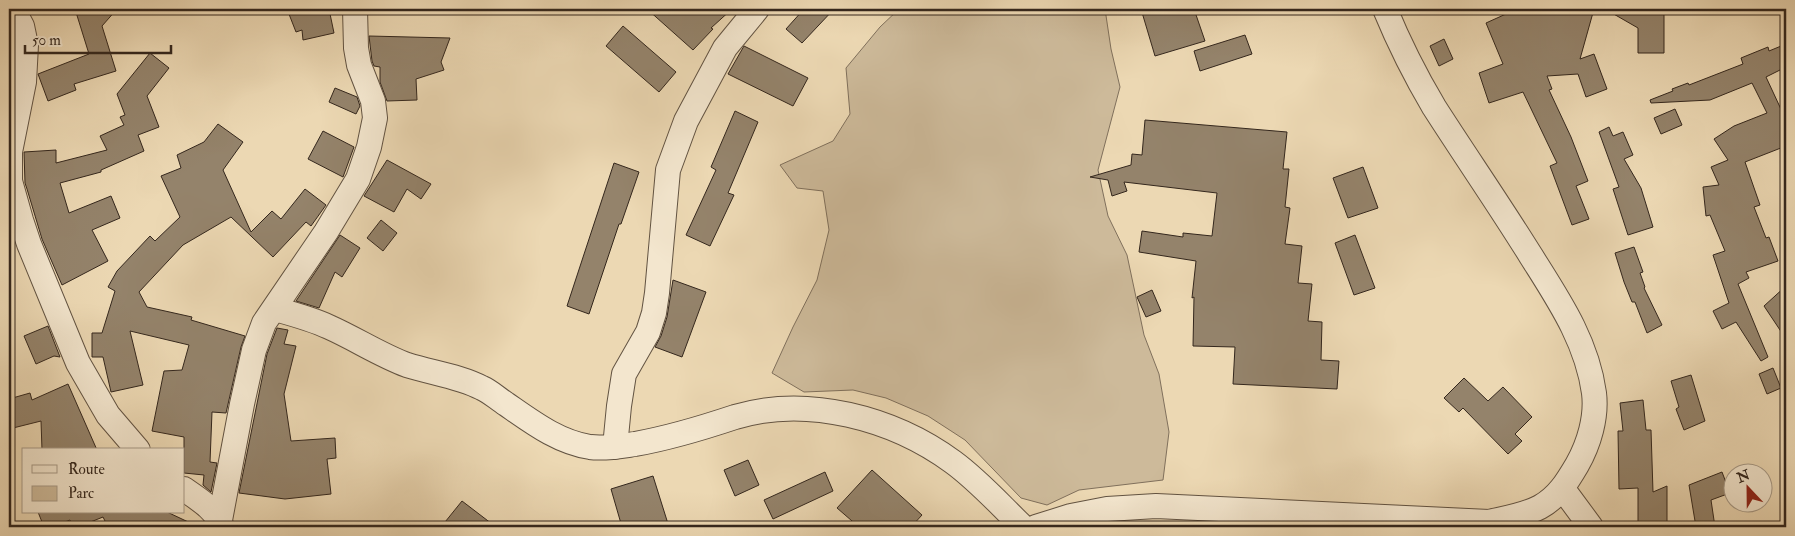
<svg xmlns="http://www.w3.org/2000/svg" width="1795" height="536" viewBox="0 0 1795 536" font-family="'IM FELL Double Pica',serif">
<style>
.green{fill:#cdba9a;stroke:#80705c}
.building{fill:#94836b;stroke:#34271d}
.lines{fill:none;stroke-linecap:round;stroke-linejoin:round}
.minor-casing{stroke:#625342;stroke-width:26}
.minor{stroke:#f3e6ce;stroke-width:24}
</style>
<rect width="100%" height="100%" fill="#ecd8b3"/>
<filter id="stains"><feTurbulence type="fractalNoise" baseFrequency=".004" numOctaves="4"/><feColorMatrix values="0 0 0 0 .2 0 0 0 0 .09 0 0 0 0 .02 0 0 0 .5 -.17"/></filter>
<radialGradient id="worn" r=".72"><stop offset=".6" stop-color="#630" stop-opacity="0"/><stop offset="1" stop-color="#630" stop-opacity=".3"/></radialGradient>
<polygon class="green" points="899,9 1105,9 1111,49 1120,87 1098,170 1108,216 1127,255 1144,335 1159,374 1169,432 1163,480 1079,490 1047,505 1021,498 965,440 928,416 886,398 853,390 804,392 772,373 793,327 817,280 829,230 823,191 797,188 780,165 833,141 850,114 846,68 880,27"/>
<g class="building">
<polygon points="75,9 117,9 102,26 116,71 74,84 76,90 48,101 38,74 89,54"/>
<polygon points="287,9 329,9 334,33 303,40 302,30 296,32"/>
<polygon points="647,9 732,9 711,28 713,29 693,50"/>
<polygon points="804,9 834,9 802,43 786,29"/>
<polygon points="1141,9 1194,9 1205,41 1155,56"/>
<polygon points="1517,9 1594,9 1580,59 1594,54 1607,89 1586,97 1578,74 1547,76 1552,89 1549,90 1571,137 1588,181 1576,186 1589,219 1572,225 1550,166 1557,163 1523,92 1489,103 1479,73 1503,64 1486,23"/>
<polygon points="1605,9 1664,9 1664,53 1638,53 1638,28"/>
<polygon points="623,26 676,72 659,92 606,46"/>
<polygon points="1245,35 1252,54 1200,71 1194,51"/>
<polygon points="369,36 450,38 441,62 444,70 416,79 417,100 387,101 380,82 380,67 374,66 372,61"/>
<polygon points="1444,39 1453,59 1439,66 1430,46"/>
<polygon points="1786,44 1786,67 1766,77 1786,120 1786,146 1745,162 1760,205 1754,207 1766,238 1769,237 1778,261 1746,272 1749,278 1738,284 1768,357 1761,361 1736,322 1722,329 1713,311 1729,303 1713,255 1725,251 1710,215 1706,216 1703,187 1719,185 1711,167 1728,160 1714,139 1734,126 1767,113 1752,83 1710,100 1651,103 1650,100 1673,91 1672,89 1688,83 1689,85 1743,64 1741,58 1768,47 1769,51"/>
<polygon points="744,46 808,78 793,106 728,74"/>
<polygon points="150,53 169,68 147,96 159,127 138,135 144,151 101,170 101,172 60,183 69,213 111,196 120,218 92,230 108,261 62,285 42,239 27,189 25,183 24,152 56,150 56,163 107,150 100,136 124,125 120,117 125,115 117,94"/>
<polygon points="335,88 357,97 360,106 356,114 329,102"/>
<polygon points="1675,109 1682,125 1661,134 1654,118"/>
<polygon points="735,111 758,122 728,193 734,195 710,246 686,235 716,170 711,167"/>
<polygon points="1145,120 1287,132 1283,169 1289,169 1285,207 1290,208 1285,244 1302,246 1298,283 1312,284 1308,321 1322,322 1321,360 1339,361 1337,389 1233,384 1235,347 1193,346 1194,297 1192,298 1196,261 1139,252 1142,231 1183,237 1183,233 1212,236 1217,193 1124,182 1127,191 1112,196 1108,180 1090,177 1131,165 1132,154 1142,155"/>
<polygon points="218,124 243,142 223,170 251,232 272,211 281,219 305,189 326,205 311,226 306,222 273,257 231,217 183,245 139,292 147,307 192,317 191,320 245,336 241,347 226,413 212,412 210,462 217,463 211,492 203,485 204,475 184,473 184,437 152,431 164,371 182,370 189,345 130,331 143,385 111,392 103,357 92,357 92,333 102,333 115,291 108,287 117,271 150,236 155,241 180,217 161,176 181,168 177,155 204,142"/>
<polygon points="1609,127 1613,136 1623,132 1633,155 1624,159 1641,188 1653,227 1628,235 1613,189 1619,187 1599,132"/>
<polygon points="323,131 354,147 343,177 308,159"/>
<polygon points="387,160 431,184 421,199 407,189 394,212 364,196"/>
<polygon points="614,163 639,172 621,224 619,224 589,314 567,306"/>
<polygon points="1363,167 1378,208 1348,218 1333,178"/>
<polygon points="381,220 397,233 383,251 367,238"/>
<polygon points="340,235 360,248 342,277 335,272 319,308 296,301"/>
<polygon points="1355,235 1375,288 1354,295 1335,243"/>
<polygon points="1634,247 1643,272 1640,273 1645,287 1644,288 1662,325 1647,333 1635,302 1632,302 1624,282 1615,253"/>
<polygon points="673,280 706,292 682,357 655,347 661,336 667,317"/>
<polygon points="1786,286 1786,339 1764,306"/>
<polygon points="1152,290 1161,311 1146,317 1137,297"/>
<polygon points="48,326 60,357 54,356 36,364 24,336"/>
<polygon points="277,328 288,330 284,344 296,346 284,394 291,441 335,438 336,458 327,459 331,494 285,499 239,493 267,354"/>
<polygon points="1773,368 1781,388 1767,394 1759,374"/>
<polygon points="1691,375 1705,421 1684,430 1676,409 1679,407 1671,381"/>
<polygon points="1464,378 1488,401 1503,387 1532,417 1515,434 1522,441 1508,454 1463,408 1459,412 1444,398"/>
<polygon points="68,384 97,450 42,450 41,421 9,429 9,399 30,393 32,400"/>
<polygon points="1643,400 1646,430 1651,430 1653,492 1667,486 1667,527 1638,527 1638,488 1619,489 1618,431 1623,431 1620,403"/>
<polygon points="748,460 759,485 735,496 724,470"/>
<polygon points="872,470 922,515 911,527 859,527 837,508"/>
<polygon points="825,472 833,491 773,519 764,500"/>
<polygon points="1722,472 1730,493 1711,500 1715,527 1696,527 1689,485"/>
<polygon points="653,476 669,527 622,527 611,489"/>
<polygon points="462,501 496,527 441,527"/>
<polygon points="38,512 167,512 199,527 108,527 103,517 78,527 73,527 70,520 52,527 44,527"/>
</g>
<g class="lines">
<g class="minor-casing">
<g id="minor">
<polyline points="13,9 22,26 26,45 24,82 10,152 10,181 21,220 29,244 78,363 108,415 138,450"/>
<path d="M275 309C293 314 312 319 329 327 356 339 380 355 407 365 432 373 459 376 482 388 491 392 498 399 506 404 532 422 558 442 590 447 605 449 621 446 635 444 669 438 702 428 735 417 807 395 893 418 953 462 979 481 1000 505 1023 527"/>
<polyline points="615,447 619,406 624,374 648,332 654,313 657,293 668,170 686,121 725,48 757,9"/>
<path d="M184 489C198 499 216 509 222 527"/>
<polyline points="1563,489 1591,527"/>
<polyline points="220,520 242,404 254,350 264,323 326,232 358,179 369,147 375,118 373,101 359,65 356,48 355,9"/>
<path d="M1036 527 1071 516 1107 509 1156 506 1489 522C1506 518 1525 515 1540 507 1558 497 1567 482 1577 465 1589 444 1597 417 1594 393 1587 341 1558 299 1531 256 1500 206 1466 157 1434 107 1415 75 1399 43 1385 9"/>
</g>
</g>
<use href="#minor" class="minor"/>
</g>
<rect width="1795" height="536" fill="none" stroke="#ecd8b3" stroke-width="30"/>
<rect x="10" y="10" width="1775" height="516" fill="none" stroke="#34271d" stroke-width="2.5"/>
<rect x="15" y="15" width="1765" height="506" fill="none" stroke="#34271d"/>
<rect x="22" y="448" width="162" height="65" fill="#f3e6ce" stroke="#a79a87"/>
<rect x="32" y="465" width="25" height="8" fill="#f3e6ce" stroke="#a79a87"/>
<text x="68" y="474" font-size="15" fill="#34271d">Route</text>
<rect x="32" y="486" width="25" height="15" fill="#cdba9a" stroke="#a79a87"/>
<text x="68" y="498" font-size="15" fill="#34271d">Parc</text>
<g transform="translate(1748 488) rotate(338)"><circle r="24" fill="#f3e6ce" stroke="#a79a87"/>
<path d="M0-4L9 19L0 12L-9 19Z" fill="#8f2418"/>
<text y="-8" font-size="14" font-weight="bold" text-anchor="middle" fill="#34271d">N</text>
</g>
<path d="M25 45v8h146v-8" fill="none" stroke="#34271d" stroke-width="2.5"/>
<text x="32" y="45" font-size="15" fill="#34271d" stroke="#f3e6ce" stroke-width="4" paint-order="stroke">50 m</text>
<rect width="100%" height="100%" filter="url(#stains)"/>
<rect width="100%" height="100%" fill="url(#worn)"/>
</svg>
